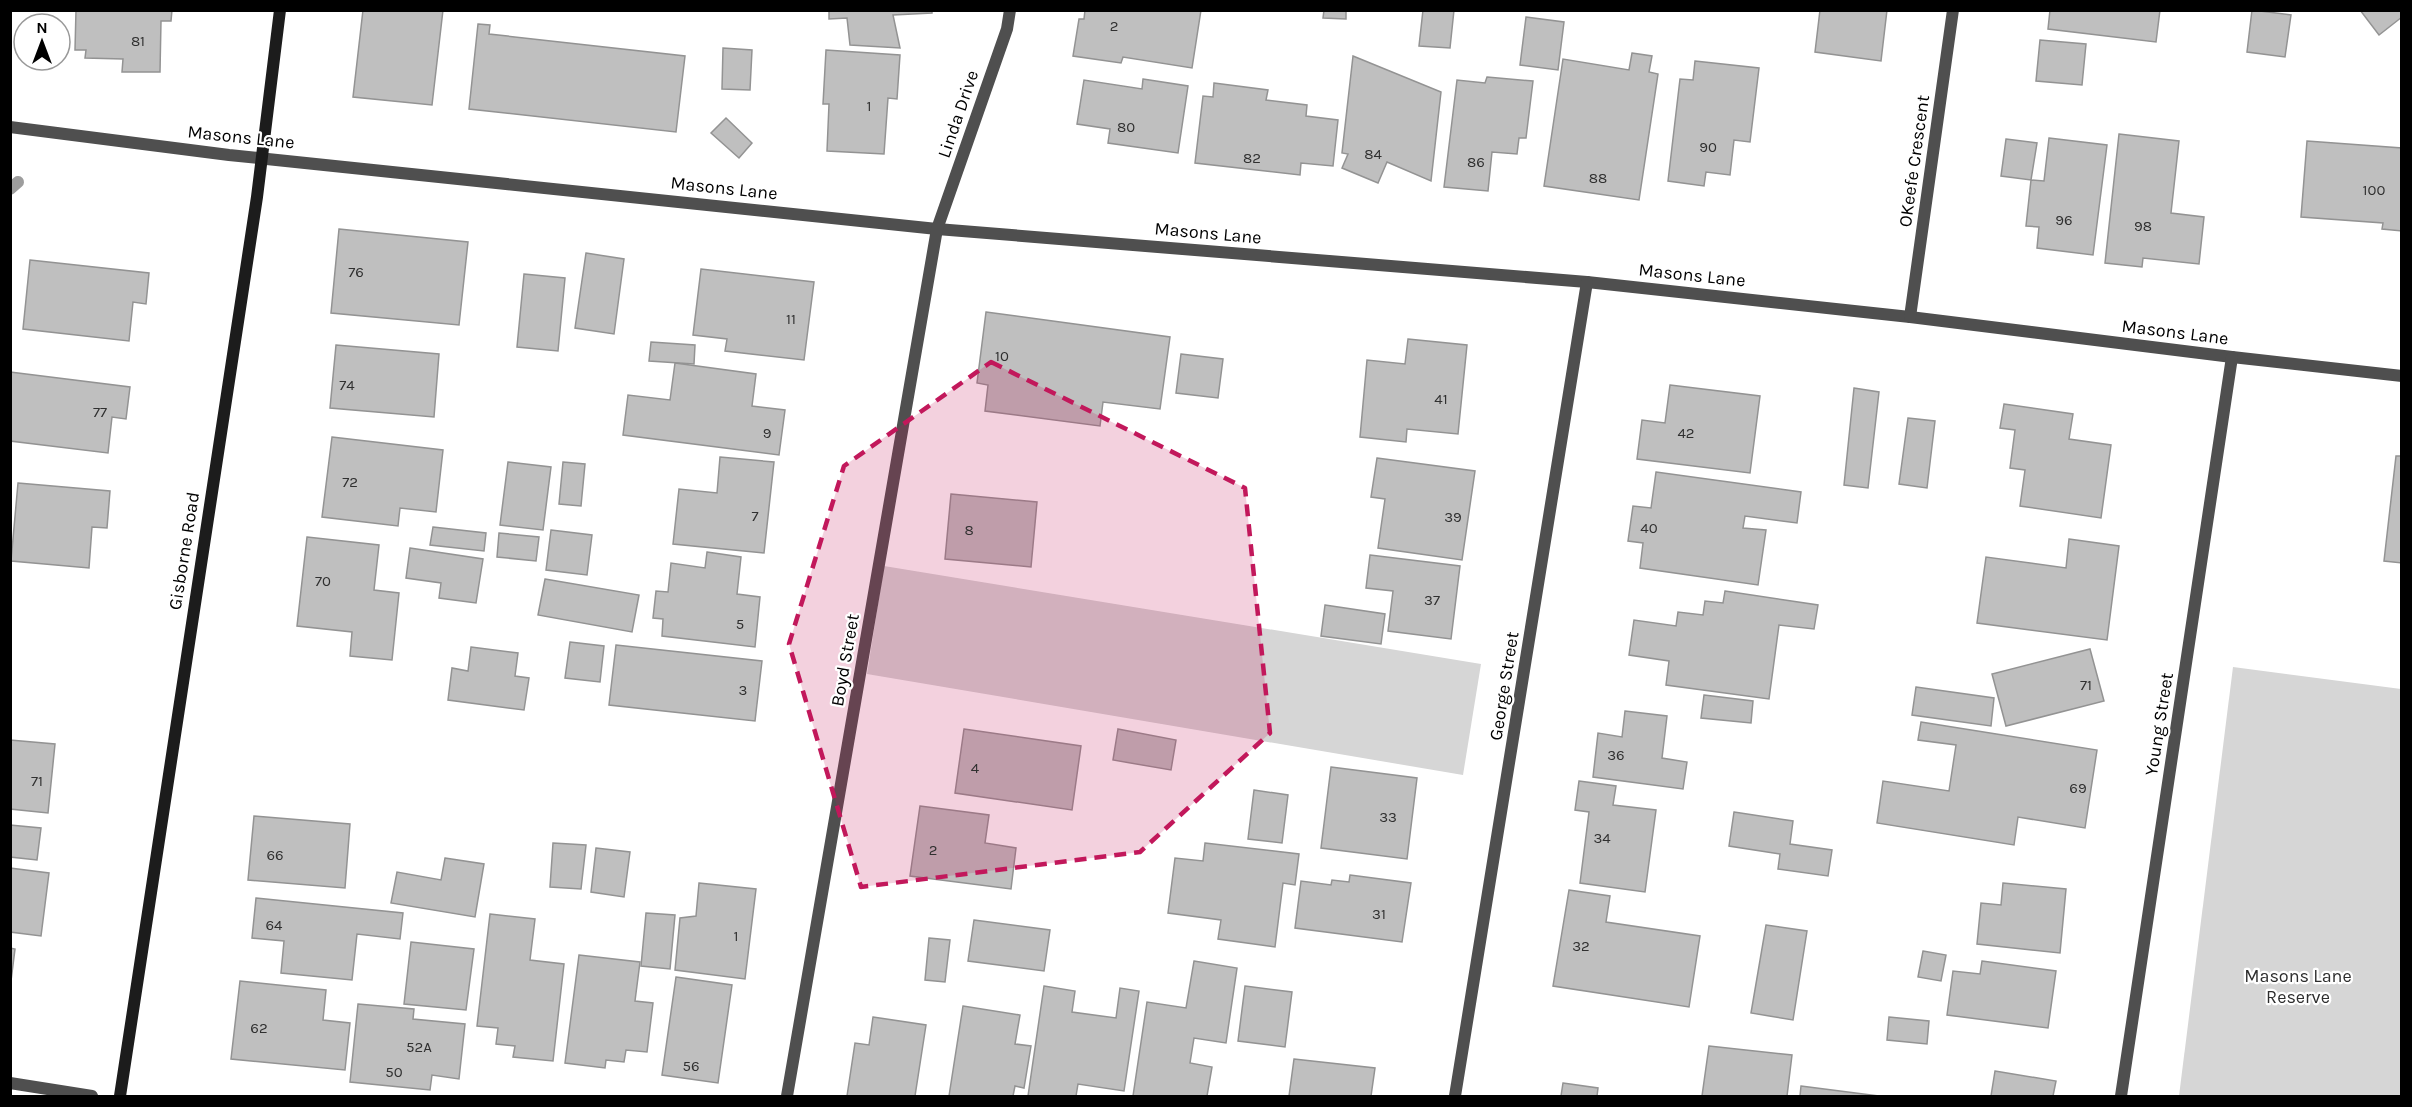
<svg xmlns="http://www.w3.org/2000/svg" width="2412" height="1107" viewBox="0 0 2412 1107" font-family="Karla,sans-serif">
<style>
.green{fill:#d6d6d6}
.lines{fill:none;stroke-linecap:round;stroke-linejoin:round}
.stream{stroke:#9d9d9d;stroke-width:12}
.building{fill:#bfbfbf;stroke:#939393;stroke-width:1.5}
.minor{stroke:#4f4f4f;stroke-width:12}
.secondary{stroke:#1c1c1c;stroke-width:12}
.marked{fill:#c2185b;fill-opacity:0.2;stroke:#c2185b;stroke-width:4.5;stroke-dasharray:12 8;stroke-linejoin:round}
.labels{text-anchor:middle;dominant-baseline:central;stroke-width:4.5;stroke-linejoin:round;paint-order:stroke}
.number-label{font-size:15px;fill:#303030}
.street-label{font-size:18px;fill:#000;stroke:#fff}
.park-label{font-size:18px;fill:#2d2d2d;stroke:#fff}
</style>
<rect width="100%" height="100%" fill="#fff"/>
<g class="green">
<polygon points="884,566 1481,664 1463,775 867,674"/>
<polygon points="2233,667 2401,689 2401,1096 2179,1096"/>
</g>
<g class="lines">
<polyline class="stream" points="10,189 18,182"/>
</g>
<g class="building">
<polygon points="76,10 172,10 171,21 161,21 160,72 122,72 123,59 85,58 86,50 75,50"/>
<polygon points="363,10 443,10 432,105 353,97"/>
<polygon points="829,10 932,10 932,13 893,15 900,48 850,45 847,18 829,19"/>
<polygon points="1085,10 1201,10 1192,68 1123,57 1121,63 1073,56 1079,19 1084,19"/>
<polygon points="1324,10 1346,10 1346,19 1323,18"/>
<polygon points="1423,10 1454,10 1450,48 1419,46"/>
<polygon points="1820,10 1887,10 1881,61 1815,52"/>
<polygon points="2050,10 2160,10 2156,42 2048,29"/>
<polygon points="2252,10 2291,15 2285,57 2247,52"/>
<polygon points="2360,10 2402,10 2402,17 2379,35"/>
<polygon points="1526,17 1564,22 1558,70 1520,65"/>
<polygon points="478,24 490,25 489,34 685,56 676,132 469,109"/>
<polygon points="2040,40 2086,44 2082,85 2036,81"/>
<polygon points="723,48 752,50 750,90 722,89"/>
<polygon points="826,50 900,55 897,99 888,98 884,154 827,151 829,104 823,104"/>
<polygon points="1632,53 1652,56 1649,72 1658,74 1639,200 1544,186 1563,59 1629,70"/>
<polygon points="1353,56 1441,92 1431,181 1387,162 1378,183 1342,168 1348,154 1342,153"/>
<polygon points="1695,61 1759,68 1750,142 1734,140 1730,175 1706,172 1704,186 1668,181 1680,79 1693,80"/>
<polygon points="1487,77 1533,81 1526,138 1519,138 1517,154 1492,152 1488,191 1444,187 1457,80 1485,83"/>
<polygon points="1143,79 1188,86 1178,153 1108,143 1110,129 1077,124 1084,80 1142,89"/>
<polygon points="1214,83 1268,90 1266,100 1307,105 1306,116 1338,120 1333,166 1301,163 1300,175 1195,163 1203,96 1213,97"/>
<polygon points="726,118 752,143 739,158 711,133"/>
<polygon points="2119,134 2179,141 2171,213 2204,217 2199,264 2143,258 2142,267 2105,263"/>
<polygon points="2049,138 2107,145 2093,255 2037,248 2039,227 2026,226 2031,180 2044,181"/>
<polygon points="2006,139 2037,143 2031,180 2001,176"/>
<polygon points="2307,141 2402,148 2402,231 2382,229 2383,223 2301,217"/>
<polygon points="339,229 468,242 459,325 331,313"/>
<polygon points="586,253 624,259 614,334 575,328"/>
<polygon points="30,260 149,273 146,304 133,302 129,341 23,329"/>
<polygon points="701,269 814,282 804,360 725,351 727,339 693,335"/>
<polygon points="524,274 565,278 558,351 517,347"/>
<polygon points="986,312 1170,337 1160,409 1103,402 1100,426 985,411 988,385 977,383"/>
<polygon points="1408,339 1467,345 1458,434 1407,429 1406,442 1360,437 1367,360 1405,364"/>
<polygon points="651,342 695,345 694,364 649,361"/>
<polygon points="336,345 439,354 434,417 330,408"/>
<polygon points="1181,354 1223,359 1218,398 1176,393"/>
<polygon points="675,363 756,374 752,406 785,410 779,455 623,435 628,395 670,400"/>
<polygon points="10,372 130,387 126,419 112,417 108,453 10,441"/>
<polygon points="1670,385 1760,396 1750,473 1637,459 1642,420 1665,423"/>
<polygon points="1854,388 1879,392 1868,488 1844,485"/>
<polygon points="2004,404 2073,414 2069,439 2111,445 2101,518 2020,506 2025,470 2010,468 2015,430 2000,428"/>
<polygon points="1908,418 1935,421 1927,488 1899,484"/>
<polygon points="332,437 443,450 436,512 400,508 398,526 322,517"/>
<polygon points="2396,456 2402,456 2402,563 2384,561"/>
<polygon points="720,457 774,462 764,553 673,544 679,489 717,493"/>
<polygon points="1377,458 1475,471 1462,560 1378,548 1385,499 1371,497"/>
<polygon points="508,462 551,467 543,530 500,525"/>
<polygon points="563,462 585,464 581,506 559,504"/>
<polygon points="1656,472 1801,492 1797,523 1745,516 1743,528 1766,530 1758,585 1640,568 1643,543 1628,541 1633,506 1651,508"/>
<polygon points="18,483 110,491 107,528 92,527 89,568 11,561"/>
<polygon points="951,494 1037,502 1031,567 945,559"/>
<polygon points="433,527 486,533 484,551 430,545"/>
<polygon points="551,530 592,535 587,575 546,570"/>
<polygon points="499,533 539,537 536,561 497,557"/>
<polygon points="307,537 379,545 374,590 399,593 392,660 350,656 352,632 297,626"/>
<polygon points="2069,539 2119,546 2107,640 1977,623 1986,557 2066,568"/>
<polygon points="410,548 483,559 476,603 439,598 441,583 406,578"/>
<polygon points="707,552 741,557 737,594 760,597 755,647 662,636 663,619 653,618 656,591 668,592 671,563 705,568"/>
<polygon points="1370,555 1460,566 1451,639 1388,631 1393,591 1366,588"/>
<polygon points="545,579 639,595 632,632 538,615"/>
<polygon points="1725,591 1818,605 1814,629 1779,625 1769,699 1666,685 1669,661 1629,655 1634,620 1676,626 1678,612 1703,615 1705,601 1723,603"/>
<polygon points="1325,605 1385,614 1381,644 1321,636"/>
<polygon points="570,642 604,646 600,682 565,678"/>
<polygon points="616,645 762,661 755,721 609,705"/>
<polygon points="471,647 518,653 515,676 529,678 524,710 448,700 452,668 468,671"/>
<polygon points="2090,649 2104,701 2006,726 1992,674"/>
<polygon points="1916,687 1994,698 1991,726 1912,715"/>
<polygon points="1704,695 1753,701 1751,723 1701,718"/>
<polygon points="1625,711 1667,716 1662,758 1687,762 1683,789 1593,777 1598,733 1622,737"/>
<polygon points="1921,722 2097,750 2085,828 2018,817 2014,845 1877,823 1883,781 1949,791 1956,745 1918,740"/>
<polygon points="964,729 1081,746 1072,810 955,793"/>
<polygon points="1118,729 1176,740 1171,770 1113,760"/>
<polygon points="10,740 55,744 48,813 10,809"/>
<polygon points="1331,767 1417,778 1407,859 1321,848"/>
<polygon points="1579,781 1616,786 1613,805 1656,810 1645,892 1580,883 1589,812 1575,810"/>
<polygon points="1254,790 1288,795 1282,843 1248,839"/>
<polygon points="920,806 989,815 985,843 1016,848 1011,889 910,876"/>
<polygon points="1734,812 1793,821 1790,844 1832,850 1828,876 1778,869 1780,854 1729,846"/>
<polygon points="254,816 350,824 345,888 248,880"/>
<polygon points="10,825 41,828 37,860 10,857"/>
<polygon points="553,843 586,845 581,889 550,887"/>
<polygon points="1205,843 1299,854 1295,885 1283,883 1275,947 1218,939 1221,920 1168,913 1175,858 1203,861"/>
<polygon points="596,848 630,852 624,897 591,892"/>
<polygon points="445,858 484,864 475,917 391,903 397,872 441,880"/>
<polygon points="10,868 49,873 41,936 10,932"/>
<polygon points="1350,875 1411,883 1402,942 1295,928 1301,881 1331,885 1332,880 1349,882"/>
<polygon points="699,883 756,889 745,979 675,970 680,918 696,916"/>
<polygon points="2003,883 2066,889 2060,953 1977,944 1981,903 2001,905"/>
<polygon points="1569,890 1610,896 1606,922 1700,936 1689,1007 1553,986"/>
<polygon points="256,898 403,913 400,939 357,934 352,980 281,973 284,941 252,938"/>
<polygon points="646,913 675,915 670,969 641,966"/>
<polygon points="490,914 535,919 530,960 564,964 553,1061 513,1057 515,1046 496,1044 498,1028 477,1026"/>
<polygon points="974,920 1050,930 1044,971 968,961"/>
<polygon points="1766,925 1807,931 1793,1020 1751,1013"/>
<polygon points="929,938 950,940 945,982 925,980"/>
<polygon points="411,942 474,949 466,1010 404,1004"/>
<polygon points="10,948 15,949 10,989"/>
<polygon points="1923,951 1946,955 1941,981 1918,977"/>
<polygon points="579,955 640,962 635,1001 653,1003 647,1052 626,1050 624,1062 606,1060 605,1068 565,1063"/>
<polygon points="1194,961 1237,968 1226,1043 1194,1038 1190,1063 1212,1067 1207,1096 1133,1096 1147,1002 1186,1008"/>
<polygon points="1982,961 2056,971 2048,1028 1947,1015 1953,971 1980,974"/>
<polygon points="676,977 732,985 718,1083 662,1075"/>
<polygon points="240,981 326,990 323,1020 350,1023 345,1070 231,1059"/>
<polygon points="1044,986 1075,991 1072,1012 1116,1018 1120,988 1139,991 1124,1091 1078,1084 1076,1096 1028,1096"/>
<polygon points="1245,986 1292,992 1285,1047 1238,1041"/>
<polygon points="358,1004 414,1009 413,1019 465,1024 459,1079 432,1075 430,1090 350,1082"/>
<polygon points="963,1006 1020,1015 1015,1044 1031,1046 1024,1088 1015,1086 1013,1096 949,1096"/>
<polygon points="873,1017 926,1025 915,1096 847,1096 855,1043 869,1045"/>
<polygon points="1889,1017 1929,1021 1927,1044 1887,1040"/>
<polygon points="1709,1046 1792,1055 1787,1096 1702,1096"/>
<polygon points="1294,1059 1375,1068 1371,1096 1289,1096"/>
<polygon points="1995,1071 2056,1081 2053,1096 1991,1096"/>
<polygon points="1563,1083 1598,1088 1597,1096 1561,1096"/>
<polygon points="1801,1086 1879,1096 1800,1096"/>
</g>
<g class="lines">
<g class="minor">
<polyline points="10,127 229,155 937,229 1587,282 1910,317 2232,357 2402,376"/>
<polyline points="1910,317 1953,10"/>
<polyline points="10,1083 92,1096"/>
<polyline points="787,1096 937,229 1007,29 1010,10"/>
<polyline points="1455,1096 1587,282"/>
<polyline points="2121,1096 2232,357"/>
</g>
<polyline class="secondary" points="120,1096 257,197 280,10"/>
</g>
<path class="marked" d="M991 362 1245 488 1270 733 1140 852 861 887 789 644 844 466Z"/>
<g class="labels">
<g class="number-label">
<text x="1114" y="26">2</text>
<text x="138" y="41">81</text>
<text x="869" y="106">1</text>
<text x="1126" y="127">80</text>
<text x="1708" y="147">90</text>
<text x="1373" y="154">84</text>
<text x="1252" y="158">82</text>
<text x="1476" y="162">86</text>
<text x="1598" y="178">88</text>
<text x="2374" y="190">100</text>
<text x="2064" y="220">96</text>
<text x="2143" y="226">98</text>
<text x="356" y="272">76</text>
<text x="791" y="319">11</text>
<text x="1002" y="356">10</text>
<text x="347" y="385">74</text>
<text x="1441" y="399">41</text>
<text x="100" y="412">77</text>
<text x="767" y="433">9</text>
<text x="1686" y="433">42</text>
<text x="350" y="482">72</text>
<text x="755" y="516">7</text>
<text x="1453" y="517">39</text>
<text x="1649" y="528">40</text>
<text x="969" y="530">8</text>
<text x="323" y="581">70</text>
<text x="1432" y="600">37</text>
<text x="740" y="624">5</text>
<text x="2086" y="685">71</text>
<text x="743" y="690">3</text>
<text x="1616" y="755">36</text>
<text x="975" y="768">4</text>
<text x="37" y="781">71</text>
<text x="2078" y="788">69</text>
<text x="1388" y="817">33</text>
<text x="1602" y="838">34</text>
<text x="933" y="850">2</text>
<text x="275" y="855">66</text>
<text x="1379" y="914">31</text>
<text x="274" y="925">64</text>
<text x="736" y="936">1</text>
<text x="1581" y="946">32</text>
<text x="259" y="1028">62</text>
<text x="419" y="1047">52A</text>
<text x="691" y="1066">56</text>
<text x="394" y="1072">50</text>
</g>
<g class="street-label">
<text transform="translate(958 114) rotate(-71)">Linda Drive</text>
<text transform="translate(241 137) rotate(6)">Masons Lane</text>
<text transform="translate(1914 161) rotate(-82)">OKeefe Crescent</text>
<text transform="translate(724 188) rotate(6)">Masons Lane</text>
<text transform="translate(1208 233) rotate(5)">Masons Lane</text>
<text transform="translate(1692 275) rotate(6)">Masons Lane</text>
<text transform="translate(2175 332) rotate(7)">Masons Lane</text>
<text transform="translate(184 551) rotate(-81)">Gisborne Road</text>
<text transform="translate(845 660) rotate(-80)">Boyd Street</text>
<text transform="translate(1504 686) rotate(-81)">George Street</text>
<text transform="translate(2159 724) rotate(-81)">Young Street</text>
</g>
<g class="park-label">
<text x="2298" y="976">Masons Lane<tspan x="2298" dy="21">Reserve</tspan></text>
</g>
</g>
<rect width="2412" height="1107" fill="none" stroke="#000000" stroke-width="24"/>
<g transform="translate(42 42)"><circle r="28" fill="#ffffff" stroke="#999999" stroke-width="1.5"/>
<path d="M0-4.5L10 22L0 15L-10 22Z" fill="#000000"/>
<text y="-9" font-size="16" font-weight="bold" text-anchor="middle" fill="#000000">N</text>
</g>
</svg>
